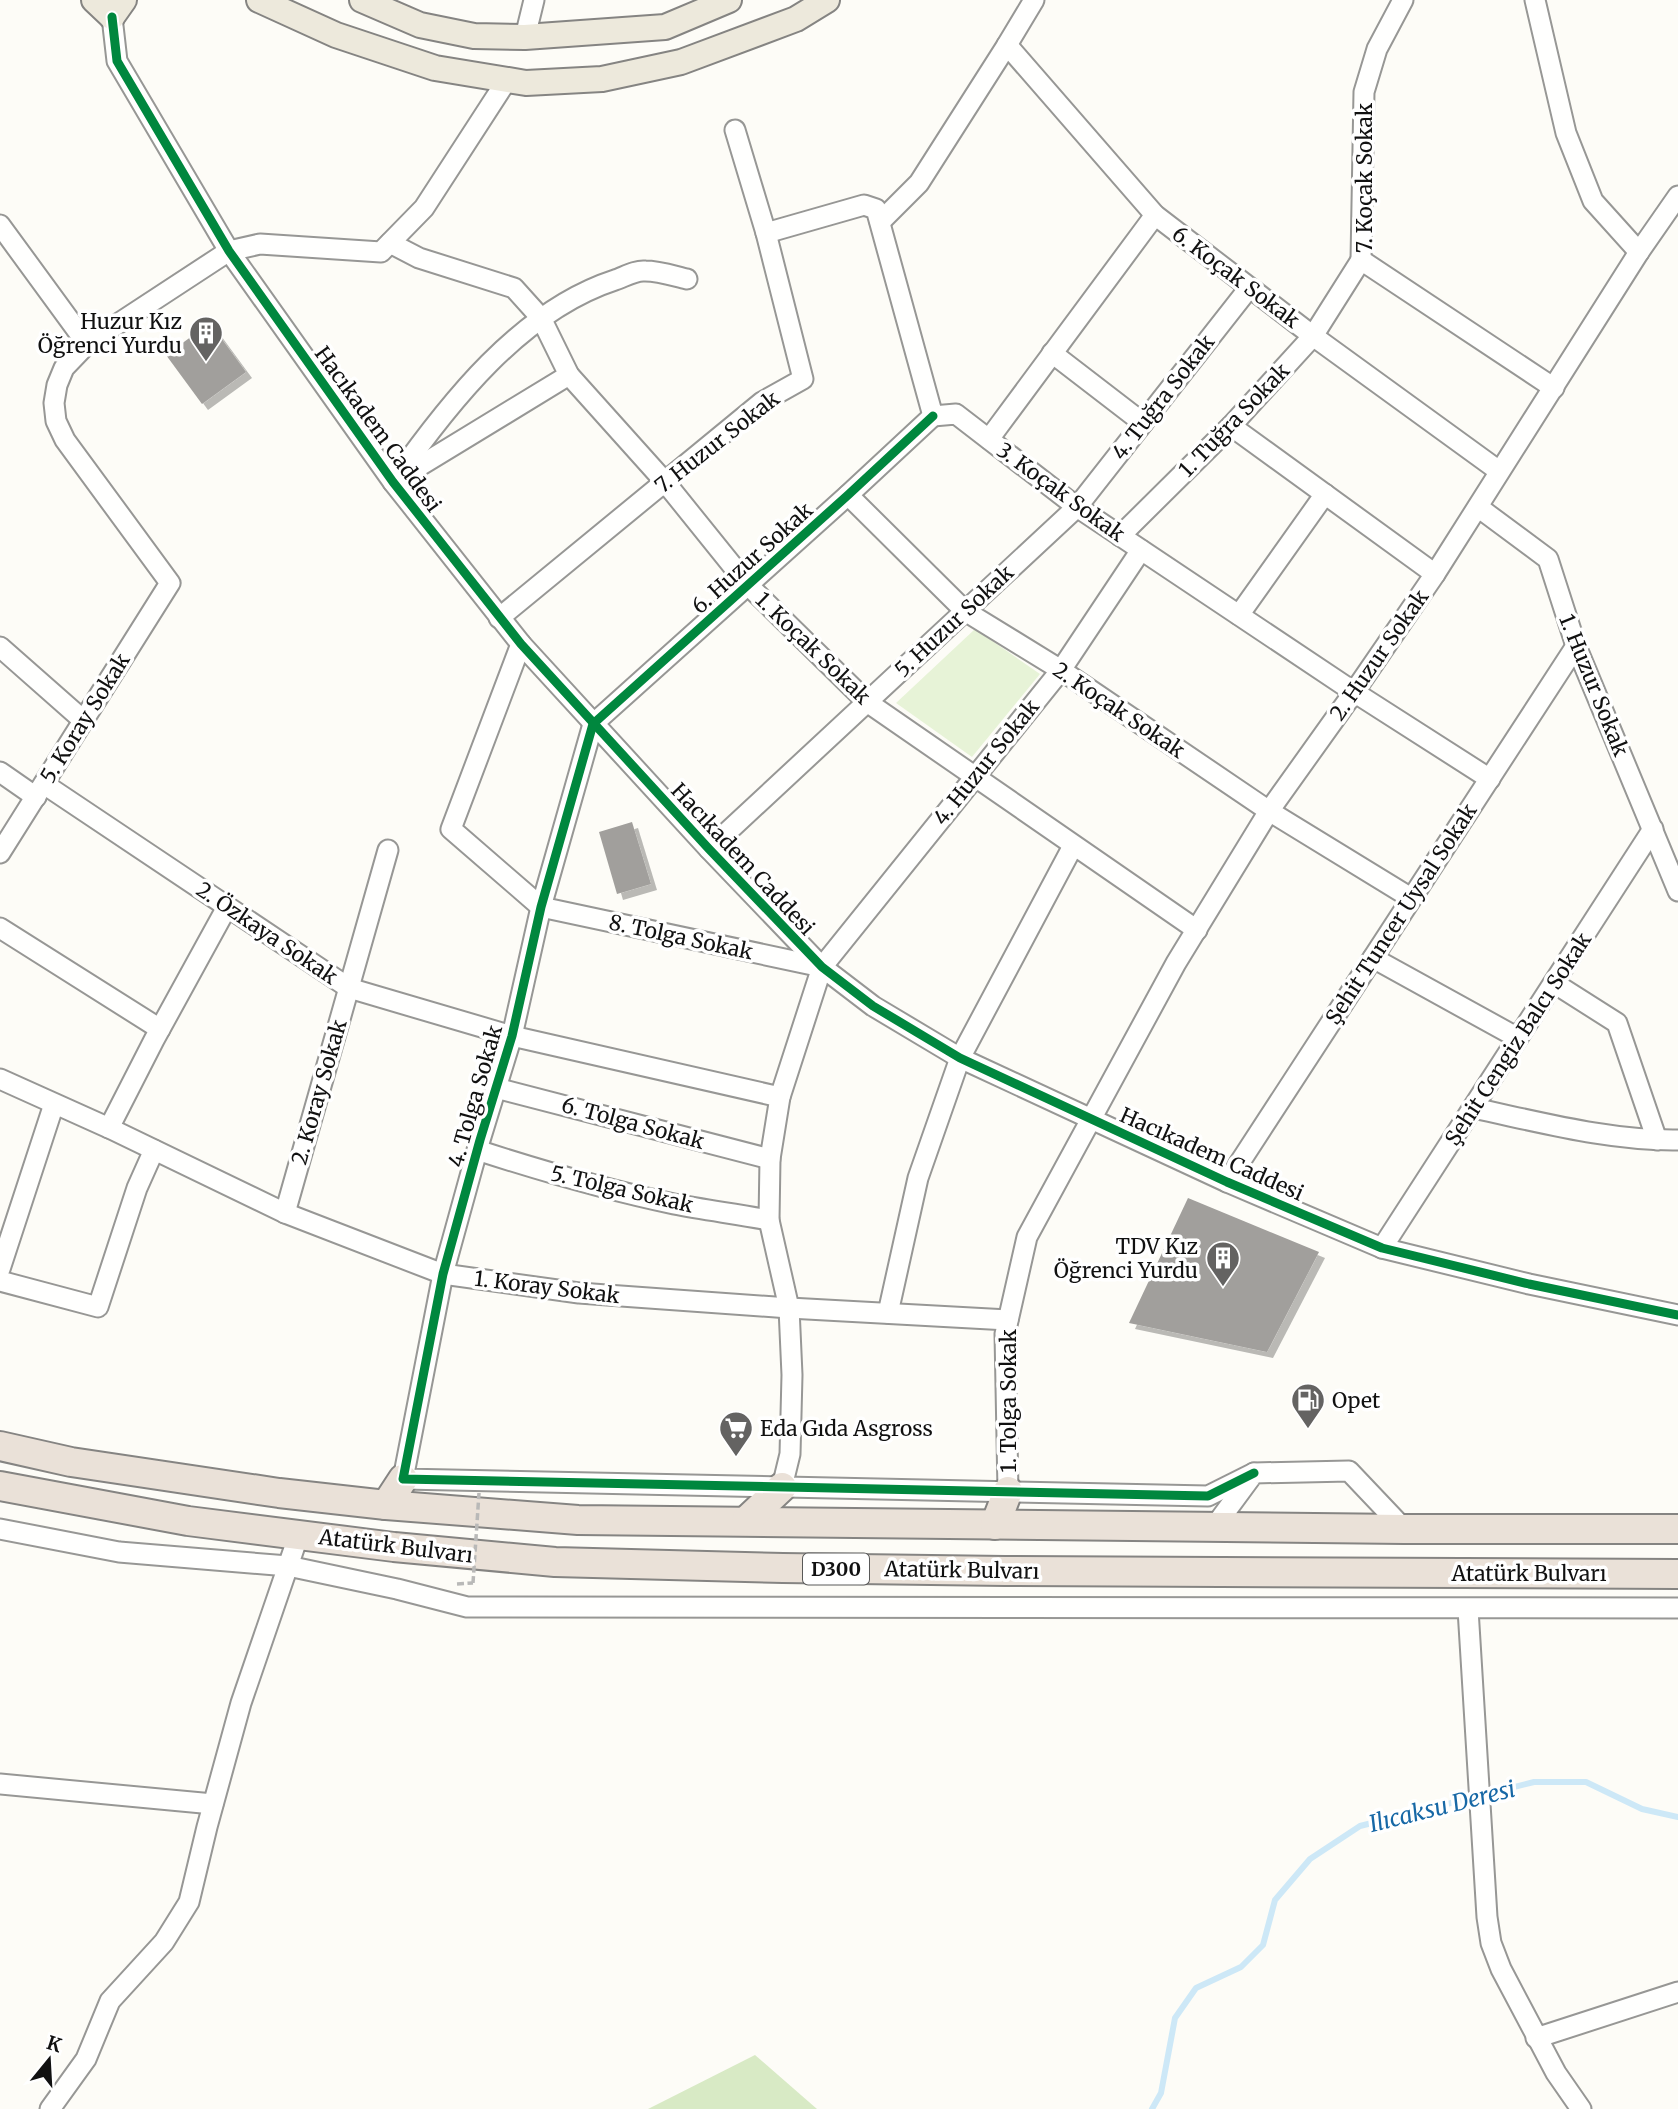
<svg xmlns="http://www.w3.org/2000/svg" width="1678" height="2109" viewBox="0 0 1678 2109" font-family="Merriweather,serif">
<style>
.green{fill:#e7f3d7}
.forest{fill:#d8eac5}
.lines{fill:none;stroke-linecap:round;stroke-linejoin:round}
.stream{stroke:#cde8f7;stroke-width:6}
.building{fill:#a19f9c;filter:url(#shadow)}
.minor-casing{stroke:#979795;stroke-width:23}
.major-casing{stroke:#858482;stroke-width:28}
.highway-casing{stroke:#858482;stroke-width:32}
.path{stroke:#b9b9b8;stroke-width:3.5;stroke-dasharray:7 3.5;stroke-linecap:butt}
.minor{stroke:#fffffe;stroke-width:19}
.major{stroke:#ede9dc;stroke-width:24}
.highway{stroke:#eae1d8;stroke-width:28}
.path-bridge{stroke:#b9b9b8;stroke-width:3.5;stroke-dasharray:7 3.5;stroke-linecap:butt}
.cycleway-casing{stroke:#fff;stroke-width:13}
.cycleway{stroke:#00873e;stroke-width:9}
.labels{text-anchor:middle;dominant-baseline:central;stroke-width:7;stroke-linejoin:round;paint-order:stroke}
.shield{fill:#fff;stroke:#585858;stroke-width:2}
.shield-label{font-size:19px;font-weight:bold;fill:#111}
.street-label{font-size:21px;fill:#111;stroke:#fff}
.poi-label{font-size:21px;fill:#111;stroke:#fff;text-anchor:end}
.water-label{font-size:23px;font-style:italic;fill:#1768a6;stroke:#fff}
</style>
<defs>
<filter id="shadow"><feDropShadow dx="6" dy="6" stdDeviation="0" flood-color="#0004"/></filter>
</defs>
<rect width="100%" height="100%" fill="#fdfcf7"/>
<polygon class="green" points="975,629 1040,674 972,757 896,703"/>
<polygon class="forest" points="755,2055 817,2109 648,2109"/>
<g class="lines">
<polyline class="stream" points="1152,2109 1161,2093 1175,2018 1196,1988 1241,1967 1263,1945 1275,1900 1310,1859 1360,1826 1534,1782 1586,1782 1642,1809 1678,1817"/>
</g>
<g class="building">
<polygon points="210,323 246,372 202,404 166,355"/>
<polygon points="632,822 651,884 617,894 599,832"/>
<polygon points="1188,1198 1319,1252 1267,1352 1129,1323"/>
</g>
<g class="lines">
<g class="minor-casing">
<g id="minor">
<polyline points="1403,0 1377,49 1364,92 1361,260 1554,388"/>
<polyline points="1535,0 1566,133 1593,201 1639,252"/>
<polyline points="112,17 117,61 229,251 393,482 521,644 709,849 822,967 873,1006 960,1058 1227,1182 1382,1248 1529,1284 1678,1315"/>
<polyline points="525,37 534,0"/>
<polyline points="1007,45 1155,215 1313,336 1499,471"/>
<polyline points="880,222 919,183 1007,45 1034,0"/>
<polyline points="0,225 87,344"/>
<polyline points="766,233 864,205 876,209 933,416 956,414 1077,507 1354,692 1490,779"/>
<polyline points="390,243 419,258 514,288 541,318 569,375 665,482 748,585 867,702 1197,930"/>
<polyline points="1052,353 1143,423"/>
<polyline points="933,416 848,495 593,724 541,907 512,1036 480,1140 443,1274 403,1479 1208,1496 1254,1473"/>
<polyline points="1231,426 1435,574"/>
<polyline points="989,439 1155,215"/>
<polyline points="400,478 569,375"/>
<path d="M393 482C448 404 520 311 615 280 624 277 636 270 645 271 659 271 674 276 687 279"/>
<polyline points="848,495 965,611 1061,670 1269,811 1411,898"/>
<polyline points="1478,507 1548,559 1576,646 1678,891"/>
<polyline points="1120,536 1231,426 1313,336 1361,260"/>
<polyline points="1239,615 1325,494"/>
<polyline points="499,618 762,402 803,379 766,233 735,130"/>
<polyline points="521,644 451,829 541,907 822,967"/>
<polyline points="0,647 84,721"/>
<polyline points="0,772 36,797"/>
<polyline points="44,784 349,988 512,1036 780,1097"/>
<polyline points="709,849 1077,507 1249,288"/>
<polyline points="0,853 170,583 65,440 56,421 54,403 57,385 64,368 87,344 229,251 260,244 381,252 424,208 507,80"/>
<polyline points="0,928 160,1029"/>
<polyline points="1373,958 1518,1038"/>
<polyline points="1554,983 1617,1023 1657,1140"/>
<polyline points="0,1079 109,1128 285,1213 443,1274 579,1293 789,1308 1008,1320"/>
<polyline points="496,1088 770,1159"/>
<path d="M1473 1108C1540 1122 1609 1141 1678 1140"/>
<polyline points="109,1128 154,1040 227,907"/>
<path d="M477 1150C542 1171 607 1190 674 1204 705 1210 737 1214 769 1220"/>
<polyline points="1227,1182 1576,646"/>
<polyline points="285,1213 388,850"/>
<polyline points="1382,1248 1653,829"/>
<polyline points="0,1269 54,1104"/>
<polyline points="0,1281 98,1307 137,1188 154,1150"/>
<polyline points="888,1313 918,1178 960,1058 1073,846"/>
<polyline points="782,1487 790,1454 792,1375 789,1308 769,1220 770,1159 780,1097 822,967 1061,670 1141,550"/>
<polyline points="1008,1491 1005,1334 1027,1237 1176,963 1269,811 1354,692 1435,574 1639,252 1678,196"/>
<polyline points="1215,1526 1254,1473 1349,1471 1404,1529"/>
<polyline points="0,1529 119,1552 288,1566 397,1589 467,1607 1678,1608"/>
<polyline points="1468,1609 1487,1917 1491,1943 1501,1969 1556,2073 1581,2109"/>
<polyline points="0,1784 213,1804"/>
<polyline points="1536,2038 1678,1992"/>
<polyline points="50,2109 86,2059 110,2001 164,1942 189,1902 207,1827 241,1703 299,1534"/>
</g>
</g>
<g class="major-casing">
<g id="major">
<polyline points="94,0 112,17"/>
<polyline points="259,0 336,35 435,68 526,83 602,79 681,62 796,19 827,0"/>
<polyline points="362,0 420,25 474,36 525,37 665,27 729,0"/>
<polyline points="112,17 124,0"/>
</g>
</g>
<g class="highway-casing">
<g id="highway">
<polyline points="0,1446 71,1462 279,1493 386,1505 578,1520 1404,1529 1678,1529"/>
<polyline points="0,1486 188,1521 394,1547 555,1562 783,1568 1005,1571 1678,1574"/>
<polyline points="386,1505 403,1479"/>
<polyline points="746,1521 782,1487"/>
<polyline points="995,1525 1008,1491"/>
</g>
</g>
<polyline class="path" points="457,1584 473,1583"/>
<use href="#minor" class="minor"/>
<use href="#major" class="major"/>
<use href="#highway" class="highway"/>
<polyline class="path-bridge" points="473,1583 479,1493"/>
<g class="cycleway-casing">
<g id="cycleway">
<polyline points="112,17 117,61 229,251 393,482 521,644 709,849 822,967 873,1006 960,1058 1227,1182 1382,1248 1529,1284 1678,1315"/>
<polyline points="933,416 848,495 593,724 541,907 512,1036 480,1140 443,1274 403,1479 1208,1496 1254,1473"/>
</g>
</g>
<use href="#cycleway" class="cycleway"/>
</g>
<defs>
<g id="building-pin" transform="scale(1.75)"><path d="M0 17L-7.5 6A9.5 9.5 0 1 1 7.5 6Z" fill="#646362" stroke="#fff"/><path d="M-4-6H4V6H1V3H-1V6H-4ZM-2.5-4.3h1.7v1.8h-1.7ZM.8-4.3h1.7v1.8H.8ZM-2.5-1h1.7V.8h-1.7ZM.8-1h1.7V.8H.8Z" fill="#fff"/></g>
<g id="fuel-pin" transform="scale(1.75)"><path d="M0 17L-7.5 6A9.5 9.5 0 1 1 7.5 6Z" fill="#646362" stroke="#fff"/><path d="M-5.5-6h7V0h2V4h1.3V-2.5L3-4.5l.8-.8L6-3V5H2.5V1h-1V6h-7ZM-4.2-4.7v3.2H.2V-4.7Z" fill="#fff"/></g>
<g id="supermarket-pin" transform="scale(1.75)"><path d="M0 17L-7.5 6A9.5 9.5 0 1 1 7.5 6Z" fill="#646362" stroke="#fff"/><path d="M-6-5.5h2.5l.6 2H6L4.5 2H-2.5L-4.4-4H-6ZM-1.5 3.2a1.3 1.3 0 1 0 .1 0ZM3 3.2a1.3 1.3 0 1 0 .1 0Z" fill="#fff"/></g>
</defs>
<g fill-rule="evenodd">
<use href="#building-pin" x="206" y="333"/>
<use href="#building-pin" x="1223" y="1258"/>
<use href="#fuel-pin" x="1308" y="1400"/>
<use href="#supermarket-pin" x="736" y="1428"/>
</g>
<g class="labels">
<rect class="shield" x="803" y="1553.5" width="66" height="31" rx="5"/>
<g class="shield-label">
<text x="836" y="1569">D300</text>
</g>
<g class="street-label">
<text transform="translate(1364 178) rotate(-90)">7. Koçak Sokak</text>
<text transform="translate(1236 277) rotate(37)">6. Koçak Sokak</text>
<text transform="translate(1163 397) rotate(-52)">4. Tuğra Sokak</text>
<text transform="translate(1234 420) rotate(-46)">1. Tuğra Sokak</text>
<text transform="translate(378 429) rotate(54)">Hacıkadem Caddesi</text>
<text transform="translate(717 442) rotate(-38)">7. Huzur Sokak</text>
<text transform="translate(1061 492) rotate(36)">3. Koçak Sokak</text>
<text transform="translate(752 558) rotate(-42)">6. Huzur Sokak</text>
<text transform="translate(954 621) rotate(-43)">5. Huzur Sokak</text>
<text transform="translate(813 648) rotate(44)">1. Koçak Sokak</text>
<text transform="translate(1379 655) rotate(-55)">2. Huzur Sokak</text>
<text transform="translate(1594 685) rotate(68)">1. Huzur Sokak</text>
<text transform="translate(1119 710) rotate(34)">2. Koçak Sokak</text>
<text transform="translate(85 718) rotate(-58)">5. Koray Sokak</text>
<text transform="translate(986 762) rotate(-51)">4. Huzur Sokak</text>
<text transform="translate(743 859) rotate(47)">Hacıkadem Caddesi</text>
<text transform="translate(1401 914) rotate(-57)">Şehit Tuncer Uysal Sokak</text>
<text transform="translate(267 933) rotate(34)">2. Özkaya Sokak</text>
<text transform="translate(681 937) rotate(12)">8. Tolga Sokak</text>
<text transform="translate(1518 1039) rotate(-57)">Şehit Cengiz Balcı Sokak</text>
<text transform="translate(319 1092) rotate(-74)">2. Koray Sokak</text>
<text transform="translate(475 1096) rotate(-74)">4. Tolga Sokak</text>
<text transform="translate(633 1123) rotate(15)">6. Tolga Sokak</text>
<text transform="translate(1212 1154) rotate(24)">Hacıkadem Caddesi</text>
<text transform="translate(622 1189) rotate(13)">5. Tolga Sokak</text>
<text transform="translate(547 1287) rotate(7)">1. Koray Sokak</text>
<text transform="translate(1008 1401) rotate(-90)">1. Tolga Sokak</text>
<text transform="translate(396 1546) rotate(7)">Atatürk Bulvarı</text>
<text transform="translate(962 1570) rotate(1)">Atatürk Bulvarı</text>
<text x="1529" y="1573">Atatürk Bulvarı</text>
</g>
<g class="poi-label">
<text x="182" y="321">Huzur Kız<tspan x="182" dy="24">Öğrenci Yurdu</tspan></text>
<text x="1198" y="1246">TDV Kız<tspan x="1198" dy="24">Öğrenci Yurdu</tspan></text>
<text x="1332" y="1400" text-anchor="start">Opet</text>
<text x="760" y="1428" text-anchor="start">Eda Gıda Asgross</text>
</g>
<g class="water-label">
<text transform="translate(1442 1806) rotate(-14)">Ilıcaksu Deresi</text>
</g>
</g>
<g transform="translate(49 2060) rotate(18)" stroke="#ffffff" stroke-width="5" paint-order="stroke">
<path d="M0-5L12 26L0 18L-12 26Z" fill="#111111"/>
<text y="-10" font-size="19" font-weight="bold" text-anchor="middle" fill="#111111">K</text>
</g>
</svg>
